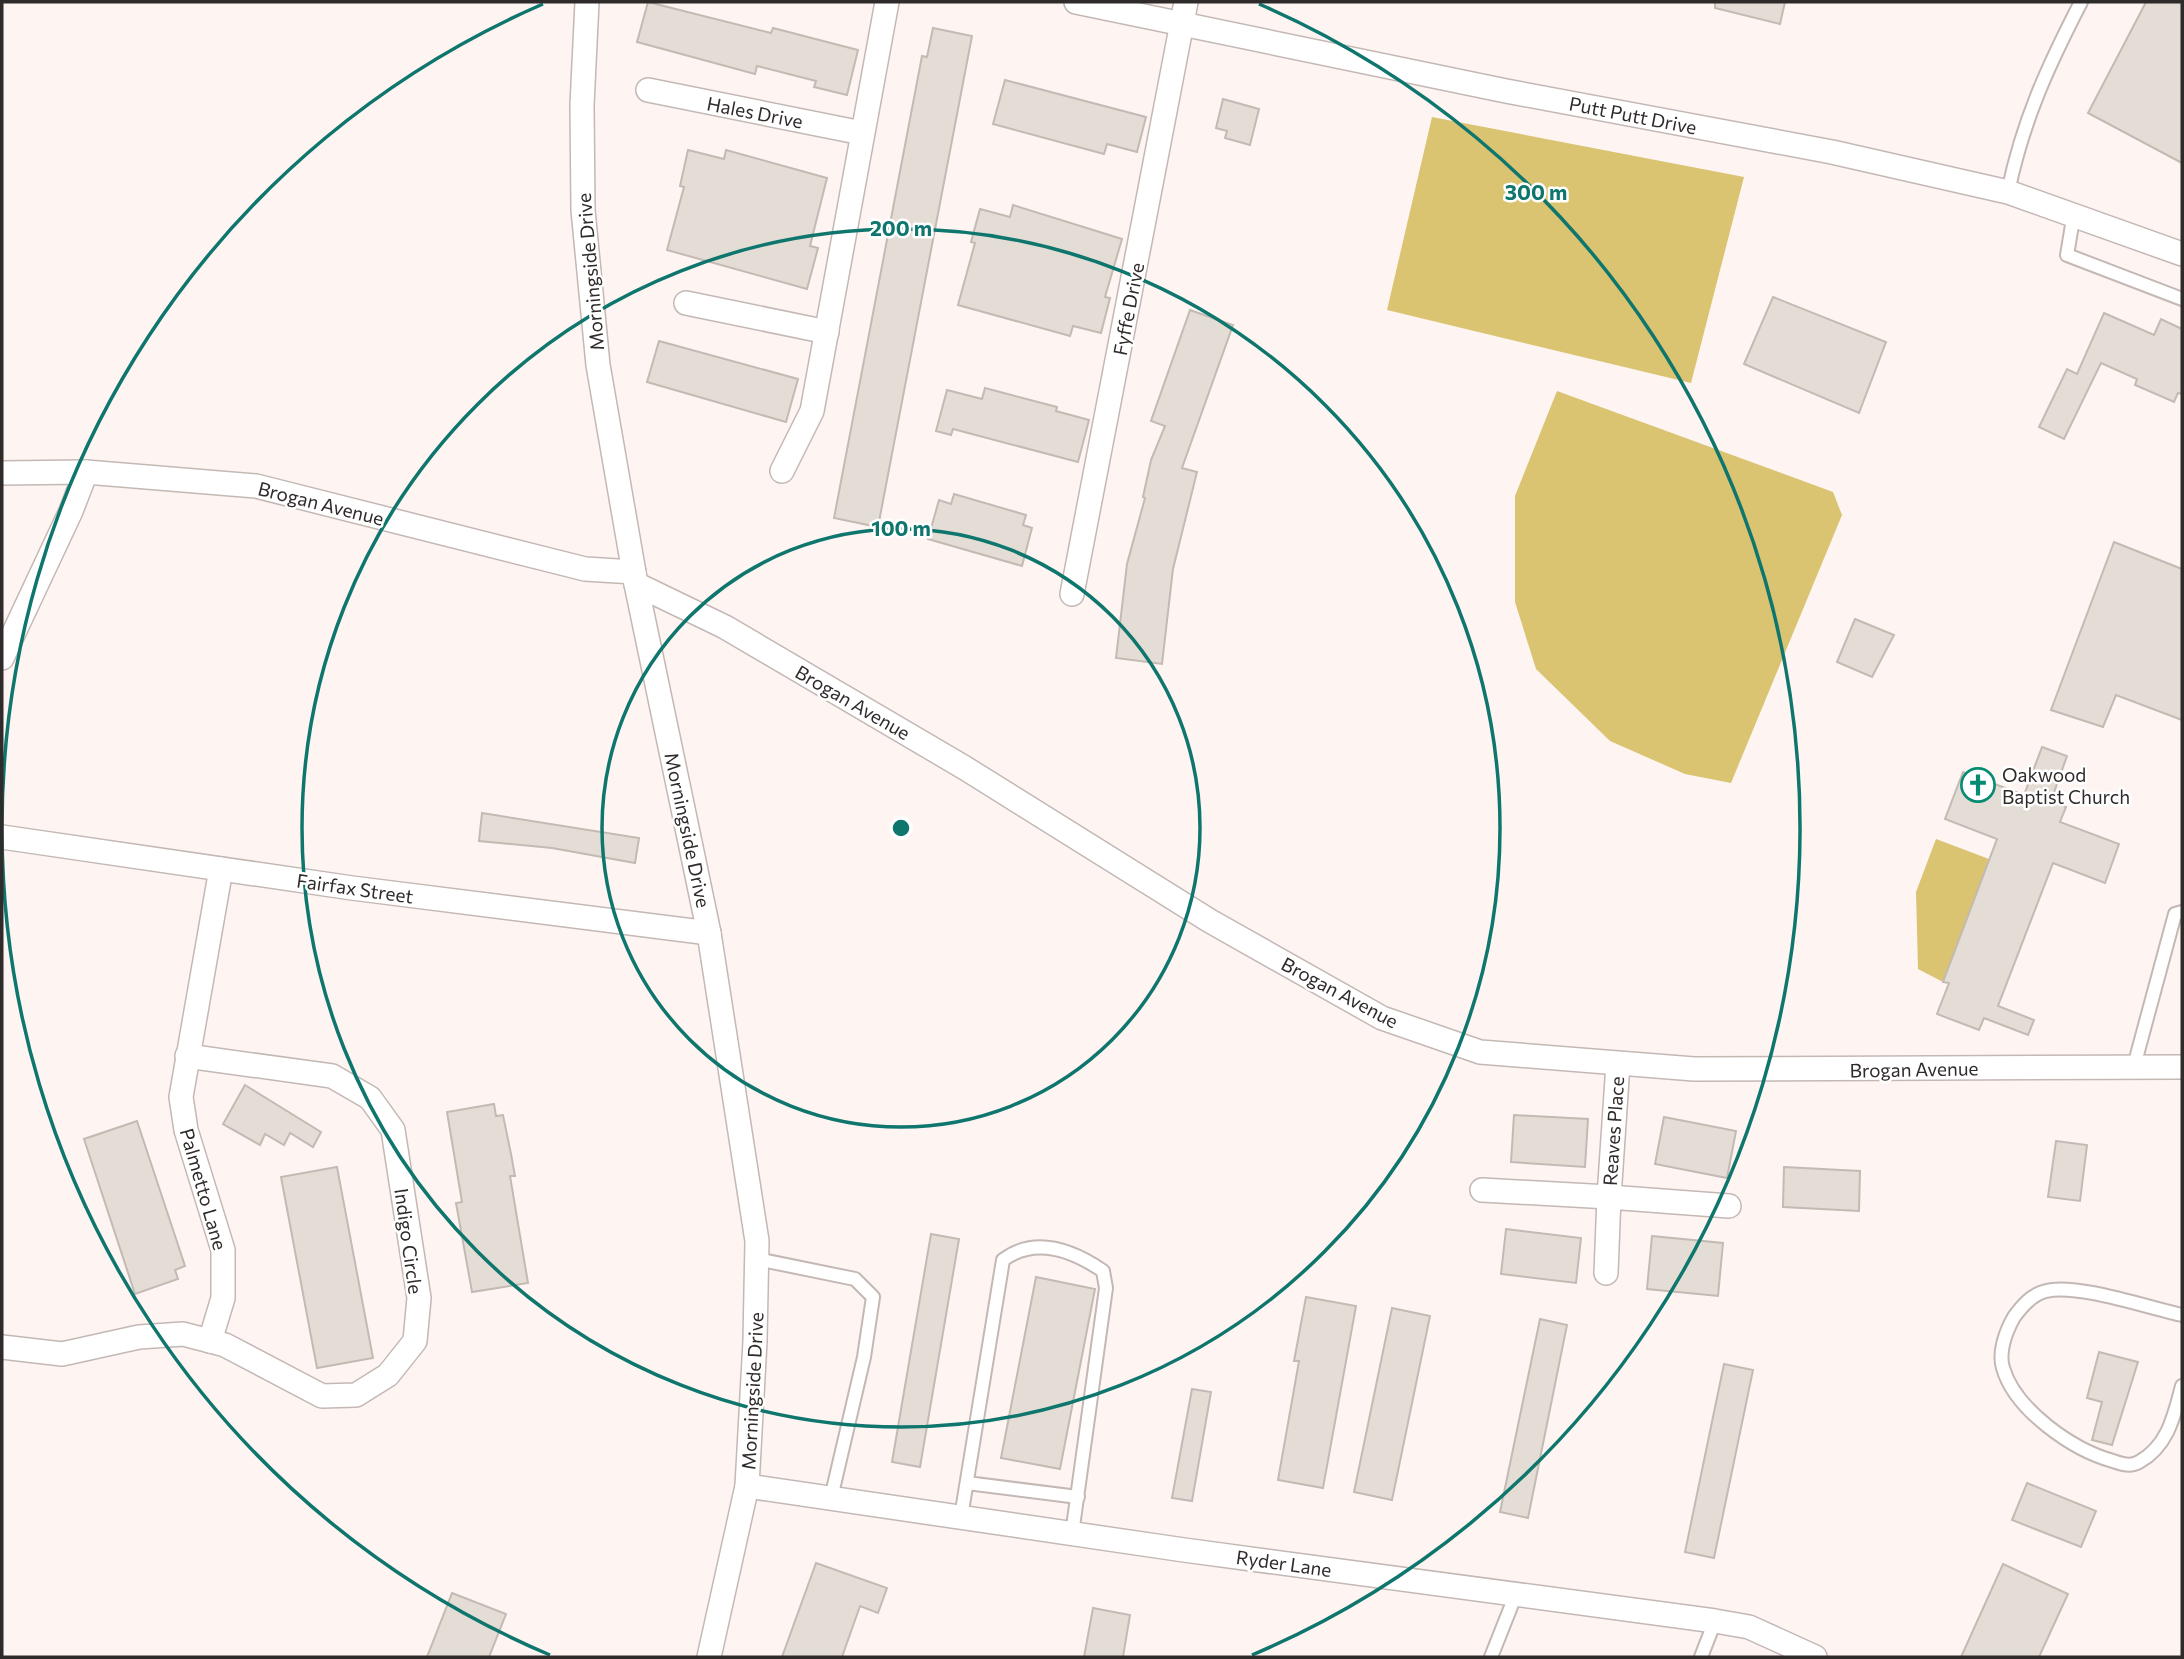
<svg xmlns="http://www.w3.org/2000/svg" width="2184" height="1659" viewBox="0 0 2184 1659" font-family="Commissioner,sans-serif">
<style>
.green{fill:#dac371}
.building{fill:#e4ddd5;stroke:#c2bab3;stroke-width:2}
.lines{fill:none;stroke-linecap:round;stroke-linejoin:round}
.service-casing{stroke:#c3b8b4;stroke-width:16}
.minor-casing{stroke:#c3b8b4;stroke-width:26}
.service{stroke:#fff;stroke-width:12}
.minor{stroke:#fff;stroke-width:23}
.ring{fill:none;stroke:#0f766e;stroke-width:3.5}
.labels{text-anchor:middle;dominant-baseline:central;stroke-width:5;stroke-linejoin:round;paint-order:stroke}
.street-label{font-size:19px;fill:#2f2b2a;stroke:#fff}
.poi-label{font-size:19px;fill:#2f2b2a;stroke:#fff;text-anchor:start}
.centre{fill:#0f766e;stroke:#fff;stroke-width:3.5}
.ring-label{font-size:21px;text-anchor:middle;font-weight:bold;fill:#0f766e;stroke:#fff;stroke-width:5;stroke-linejoin:round;paint-order:stroke}
</style>
<rect width="100%" height="100%" fill="#fef5f2"/>
<g class="green">
<polygon points="1432,117 1744,177 1691,383 1387,310"/>
<polygon points="1557,391 1833,492 1842,515 1731,783 1685,774 1610,741 1536,669 1515,602 1515,496"/>
<polygon points="1936,839 1989,859 1943,982 1918,969 1916,892"/>
</g>
<g class="building">
<polygon points="648,2 771,33 773,28 858,50 847,95 814,87 816,81 757,66 755,74 637,42"/>
<polygon points="1715,2 1785,2 1780,24 1715,8"/>
<polygon points="2146,2 2182,2 2182,163 2088,113"/>
<polygon points="933,28 972,36 878,527 834,518 922,56 927,57"/>
<polygon points="1005,80 1146,117 1137,152 1107,144 1104,154 993,124"/>
<polygon points="1223,99 1259,109 1250,145 1225,138 1227,131 1216,128"/>
<polygon points="688,150 724,159 726,150 827,178 810,246 818,248 807,289 667,250 684,187 680,186"/>
<polygon points="1013,205 1122,239 1105,297 1110,298 1101,333 1073,326 1070,336 958,305 975,243 971,242 980,209 1010,217"/>
<polygon points="1773,297 1886,342 1859,413 1744,364"/>
<polygon points="1190,310 1233,325 1182,468 1197,472 1173,569 1162,664 1116,658 1127,564 1145,498 1143,497 1151,460 1165,426 1151,421"/>
<polygon points="2104,313 2154,335 2161,319 2182,329 2182,394 2178,393 2174,402 2135,385 2137,379 2101,363 2064,439 2039,427 2067,369 2077,374"/>
<polygon points="659,341 798,379 786,422 647,382"/>
<polygon points="985,388 1057,407 1056,411 1089,420 1078,462 953,429 951,435 936,431 947,390 982,399"/>
<polygon points="954,494 1026,515 1023,525 1032,528 1022,566 928,539 939,500 951,504"/>
<polygon points="2114,542 2182,569 2182,720 2116,695 2103,727 2051,710"/>
<polygon points="1855,619 1894,635 1872,677 1837,662"/>
<polygon points="2042,747 2067,756 2051,801 2066,807 2060,822 2119,844 2105,883 2053,863 1998,1006 2034,1020 2028,1035 1984,1018 1979,1030 1937,1014 1949,983 1943,982 1997,839 1945,819 1963,772 2024,795"/>
<polygon points="482,813 639,838 635,863 552,848 479,841"/>
<polygon points="245,1085 321,1132 313,1147 290,1133 284,1145 265,1134 260,1145 223,1124"/>
<polygon points="494,1104 496,1116 503,1115 511,1154 515,1176 510,1176 528,1283 472,1292 456,1203 462,1202 447,1112"/>
<polygon points="1514,1115 1588,1119 1585,1167 1511,1162"/>
<polygon points="1664,1117 1736,1131 1727,1178 1655,1164"/>
<polygon points="137,1121 185,1266 175,1270 178,1279 135,1294 84,1139"/>
<polygon points="2056,1141 2087,1145 2080,1201 2048,1197"/>
<polygon points="337,1167 373,1358 317,1368 281,1177"/>
<polygon points="1784,1167 1860,1171 1859,1211 1783,1207"/>
<polygon points="1506,1229 1581,1238 1576,1283 1501,1274"/>
<polygon points="931,1234 959,1239 920,1467 892,1462"/>
<polygon points="1652,1236 1723,1243 1718,1296 1647,1289"/>
<polygon points="1036,1277 1095,1289 1060,1469 1001,1458"/>
<polygon points="1306,1297 1356,1306 1323,1488 1278,1480 1299,1361 1294,1361"/>
<polygon points="1392,1308 1430,1316 1392,1500 1354,1492"/>
<polygon points="1540,1319 1567,1325 1528,1518 1500,1512"/>
<polygon points="2099,1352 2138,1362 2112,1445 2092,1440 2102,1402 2087,1398"/>
<polygon points="1724,1364 1753,1370 1714,1558 1685,1552"/>
<polygon points="1192,1389 1211,1392 1192,1501 1172,1498"/>
<polygon points="2027,1483 2096,1511 2081,1547 2012,1520"/>
<polygon points="816,1563 887,1588 878,1613 860,1606 842,1657 782,1657"/>
<polygon points="2003,1564 2068,1594 2039,1657 1961,1657"/>
<polygon points="452,1593 506,1614 489,1657 427,1657"/>
<polygon points="1093,1608 1130,1615 1123,1657 1084,1657"/>
</g>
<g class="lines">
<g class="service-casing">
<g id="service">
<path d="M2008 192C2023 120 2048 66 2081 2"/>
<polyline points="2074,213 2067,255 2182,299"/>
<polyline points="2134,1066 2175,914 2182,912"/>
<polyline points="757,1259 855,1279 873,1297 864,1357 831,1498"/>
<path d="M2182 1315C2149 1308 2077 1283 2046 1291 2032 1294 2022 1306 2014 1317 2006 1331 1998 1352 2003 1368 2015 1410 2073 1450 2113 1461 2122 1464 2130 1467 2139 1462 2168 1446 2174 1416 2182 1386"/>
<polyline points="967,1483 1078,1497"/>
<path d="M961 1517 1003 1260C1035 1236 1072 1250 1103 1271L1106 1288 1072 1534"/>
<polyline points="1491,1657 1516,1594"/>
<polyline points="1701,1657 1715,1621"/>
</g>
</g>
<g class="minor-casing">
<g id="minor">
<polyline points="587,2 582,105 583,210 598,365 636,584 709,933 757,1241 755,1341 747,1486 709,1657"/>
<polyline points="1076,2 1506,91 1832,152 2008,192 2182,254"/>
<polyline points="648,90 862,133"/>
<polyline points="686,303 827,332"/>
<polyline points="782,471 812,411 887,2"/>
<polyline points="2,473 86,472 256,486 585,569 634,572"/>
<polyline points="636,584 725,627 965,768 1210,921 1382,1018 1480,1052 1694,1069 2182,1067"/>
<polyline points="1072,594 1186,2"/>
<polyline points="2,658 71,511 86,472"/>
<polyline points="2,837 352,888 709,933"/>
<polyline points="1482,1190 1609,1197 1618,1064"/>
<polyline points="1606,1273 1609,1197 1729,1206"/>
<polyline points="210,1341 223,1298 223,1250 186,1130 181,1097 221,869"/>
<polyline points="2,1347 62,1354 139,1337 183,1334 225,1345 322,1396 356,1395 388,1375 415,1341 419,1298 393,1130 370,1098 332,1076 187,1056"/>
<polyline points="747,1486 1184,1550 1715,1621 1749,1627 1815,1657"/>
</g>
</g>
<use href="#service" class="service"/>
<use href="#minor" class="minor"/>
</g>
<g class="ring">
<circle cx="901" cy="828" r="299"/>
<circle cx="901" cy="828" r="599"/>
<path d="M550 1655A898 898 0 0 1 543 4M1259 4A898 898 0 0 1 1252 1655"/>
</g>
<defs>
<g id="church-ring" transform="scale(1.75)"><circle r="9.5" fill="#fff" stroke="#058b72" stroke-width="1.5"/><path d="M-1.2-6h2.4v3.5h3.3v2.4h-3.3V6h-2.4V-.1h-3.3v-2.4h3.3Z" fill="#058b72"/></g>
</defs>
<g fill-rule="evenodd">
<use href="#church-ring" x="1978" y="785"/>
</g>
<g class="labels">
<g class="street-label">
<text transform="translate(755 112) rotate(11)">Hales Drive</text>
<text transform="translate(1633 115) rotate(11)">Putt Putt Drive</text>
<text transform="translate(590 272) rotate(-95)">Morningside Drive</text>
<text transform="translate(1128 309) rotate(-79)">Fyffe Drive</text>
<text transform="translate(321 503) rotate(14)">Brogan Avenue</text>
<text transform="translate(853 702) rotate(30)">Brogan Avenue</text>
<text transform="translate(688 830) rotate(78)">Morningside Drive</text>
<text transform="translate(355 888) rotate(8)">Fairfax Street</text>
<text transform="translate(1340 992) rotate(28)">Brogan Avenue</text>
<text transform="translate(1914 1069) rotate(-1)">Brogan Avenue</text>
<text transform="translate(1613 1131) rotate(-86)">Reaves Place</text>
<text transform="translate(204 1189) rotate(74)">Palmetto Lane</text>
<text transform="translate(409 1241) rotate(82)">Indigo Circle</text>
<text transform="translate(752 1391) rotate(-87)">Morningside Drive</text>
<text transform="translate(1284 1563) rotate(8)">Ryder Lane</text>
</g>
<g class="poi-label">
<text x="2002" y="774">Oakwood<tspan x="2002" dy="22">Baptist Church</tspan></text>
</g>
</g>
<circle cx="901" cy="828" r="10" class="centre"/>
<g class="ring-label">
<text x="1536" y="200">300 m</text>
<text x="901" y="236">200 m</text>
<text x="901" y="536">100 m</text>
</g>
<rect width="2184" height="1659" fill="none" stroke="#2f2b2a" stroke-width="7"/>
</svg>
